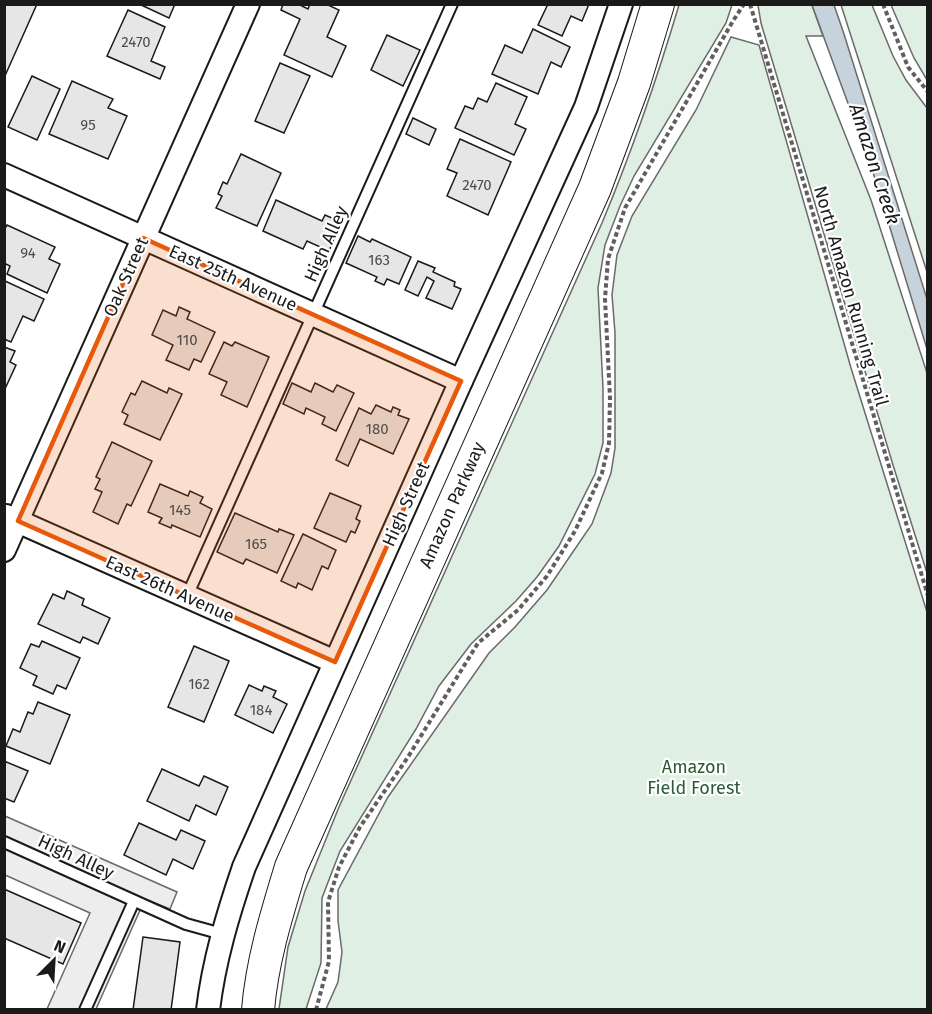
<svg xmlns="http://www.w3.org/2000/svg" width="932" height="1014" viewBox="0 0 932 1014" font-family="'Fira Sans',sans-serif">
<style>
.green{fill:#e0efe3;stroke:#6a6a6a;stroke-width:1.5}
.parking{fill:#ededed;stroke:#6a6a6a;stroke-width:1.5}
.water{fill:#c6d2dc;stroke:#6a6a6a;stroke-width:1.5}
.building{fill:#e6e6e6;stroke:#1a1a1a;stroke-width:1.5}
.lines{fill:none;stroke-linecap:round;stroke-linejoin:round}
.lane-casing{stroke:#1a1a1a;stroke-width:14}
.street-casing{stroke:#1a1a1a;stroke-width:26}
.secondary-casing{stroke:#1a1a1a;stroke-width:34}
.path{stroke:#5f5f5f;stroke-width:4;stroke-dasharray:4.5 3;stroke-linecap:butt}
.lane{stroke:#fff;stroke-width:10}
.street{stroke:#fff;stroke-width:22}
.secondary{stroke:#fff;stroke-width:32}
.marked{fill:#e8590c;fill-opacity:0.2;stroke:#e8590c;stroke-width:4.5;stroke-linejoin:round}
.labels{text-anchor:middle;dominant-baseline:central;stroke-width:4.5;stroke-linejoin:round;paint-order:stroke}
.number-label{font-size:15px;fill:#4d4d4d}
.street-label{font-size:18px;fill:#1a1a1a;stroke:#fff}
.park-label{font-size:18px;fill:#2b5a34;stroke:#fff}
.water-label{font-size:20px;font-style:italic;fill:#1a1a1a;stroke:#fff}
</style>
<rect width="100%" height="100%" fill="#fff"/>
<g class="green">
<path d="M679 5H732L726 23 634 176 620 206 605 245 598 288 603 388V443L595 474 559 546 537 577 516 601 471 644 439 686 416 729 340 851 322 898 321 963 306 1009H279L288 947 305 891 339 807 602 223C632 151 657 79 679 5Z"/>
<polygon points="758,5 812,5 823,36 806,36 871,200 927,373 927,573 893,465 761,23"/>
<polygon points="841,5 872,5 893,56 906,80 927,108 927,272"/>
<polygon points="891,5 927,5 927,80 914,58"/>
<polygon points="731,37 759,45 851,368 927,612 927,1009 326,1009 338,982 342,952 338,921 338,890 388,797 489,653 515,627 547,590 592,524 611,473 615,448 615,333 612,295 617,255 632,216 696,110"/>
</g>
<polygon class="parking" points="5,816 177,892 170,909 145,899 96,1009 47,1009 90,913 5,875"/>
<polygon class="water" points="812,5 834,5 843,31 927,299 927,349 872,169"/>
<g class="building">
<polygon points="4,4 37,4 4,78"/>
<polygon points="139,4 175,4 169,18"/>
<polygon points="283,4 298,4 308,9 310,4 326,4 339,10 327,37 346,46 332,77 284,55 300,19 281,10"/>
<polygon points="548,4 589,4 582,21 571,16 562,36 538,25"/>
<polygon points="128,10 165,27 151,61 165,67 160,79 107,56"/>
<polygon points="533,29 570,47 561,67 551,62 538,94 492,74 505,45 522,53"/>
<polygon points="387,35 420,50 403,86 371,70"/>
<polygon points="280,63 310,76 284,133 255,121"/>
<polygon points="32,76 60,89 37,140 8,127"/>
<polygon points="72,81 113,99 108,108 127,116 108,159 49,134"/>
<polygon points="496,83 527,97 515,124 526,129 514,155 455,128 465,106 473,109 478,98 487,102"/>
<polygon points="413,118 436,129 429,145 406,134"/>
<polygon points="460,139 511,162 488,215 447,196 457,173 447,169"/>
<polygon points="241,154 281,173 257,226 216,208 222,196 218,194 223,182 227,184"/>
<polygon points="276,200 322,221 325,215 341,222 329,251 307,241 303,249 263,231"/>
<polygon points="7,225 55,247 49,259 60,264 47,293 7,274 10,266 4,263 4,230"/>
<polygon points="358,236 370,242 372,239 411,257 399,284 387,279 384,285 375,281 377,277 346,263"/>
<polygon points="418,261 435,268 433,272 455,282 454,286 461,289 452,309 426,298 434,281 427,277 418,296 405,290"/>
<polygon points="5,281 44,299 34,321 23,316 11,342 4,339"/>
<polygon points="179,307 190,312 187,319 215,332 201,362 194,359 189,370 166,360 173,345 152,335 163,310 176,316"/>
<polygon points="224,342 232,346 235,342 269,357 247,407 221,395 227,382 209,374"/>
<polygon points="4,347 15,351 10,362 16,365 4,391"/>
<polygon points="142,381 167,393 169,388 182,394 160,440 124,424 128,415 122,412 131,393 135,395"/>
<polygon points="292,383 311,392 315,383 333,392 337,385 354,393 336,431 322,424 325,417 306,408 304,414 283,404"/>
<polygon points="376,405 391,412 393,407 400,410 398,415 409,419 393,454 360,439 348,466 336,460 359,408 371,414"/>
<polygon points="112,442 152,461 131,506 127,504 118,524 93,512 102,492 95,489 100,479 96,477"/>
<polygon points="160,484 188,496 190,491 203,497 200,503 212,509 200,537 172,525 171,528 159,523 162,518 148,512"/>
<polygon points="330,493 361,506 356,519 360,521 355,533 351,531 346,542 314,528"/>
<polygon points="235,513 278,532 279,529 294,535 277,573 246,559 243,564 217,552"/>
<polygon points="303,534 336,550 328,569 322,566 312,590 298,583 296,588 281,581"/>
<polygon points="67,591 84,599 82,605 110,618 98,644 83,637 80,643 38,624 53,594 64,599"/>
<polygon points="42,641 80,658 66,689 57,685 53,694 33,685 37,676 20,668 31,644 39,647"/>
<polygon points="194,646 229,661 204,722 168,707"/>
<polygon points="249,685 262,691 264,686 276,691 273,697 287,704 273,733 235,715"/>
<polygon points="38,702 70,715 50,764 6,746 13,729 20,732 28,712 33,714"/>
<polygon points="4,761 28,771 14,802 4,798"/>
<polygon points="162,769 199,786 204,776 228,787 216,815 196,805 189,821 147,801"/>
<polygon points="139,823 176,840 181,830 205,841 193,869 173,859 166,875 124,855"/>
<polygon points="4,889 81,923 63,964 4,938"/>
<polygon points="143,937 180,942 171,1010 133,1010"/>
</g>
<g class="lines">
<g class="lane-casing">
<g id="lane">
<polyline points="187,596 452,4"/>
<polyline points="4,842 186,924 222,934"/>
<polyline points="85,1010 134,901"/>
</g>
</g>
<g class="street-casing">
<g id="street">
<polyline points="4,175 461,381"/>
<polyline points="6,516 335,662"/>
<polyline points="4,550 248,4"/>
<path d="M208 1010C214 960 228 914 244 867L461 381 586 107 621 4"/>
</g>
</g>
<g class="secondary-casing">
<path id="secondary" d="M258 1010C262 961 277 913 291 867L595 188 634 83 658 4"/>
</g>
<g class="path">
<polyline points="750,4 928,596"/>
<polyline points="883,4 908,67 928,92"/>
<polyline points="316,1010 329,961 328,902 339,867 360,827 408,757 478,643 518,610 547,576 575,531 602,473 609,443 610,398 605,299 608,259 625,208 733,21 744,4"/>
</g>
<use href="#lane" class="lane"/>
<use href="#street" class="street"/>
<use href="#secondary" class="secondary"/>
</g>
<path class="marked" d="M143 238 461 381 335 662 18 521Z"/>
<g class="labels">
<g class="number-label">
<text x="136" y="42">2470</text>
<text x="88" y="125">95</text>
<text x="477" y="185">2470</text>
<text x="28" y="253">94</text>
<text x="379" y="260">163</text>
<text x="187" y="340">110</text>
<text x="377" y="429">180</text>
<text x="180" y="510">145</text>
<text x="256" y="544">165</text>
<text x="199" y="684">162</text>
<text x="261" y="710">184</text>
</g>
<g class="street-label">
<text transform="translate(326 244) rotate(-66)">High Alley</text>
<text transform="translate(126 277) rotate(-66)">Oak Street</text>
<text transform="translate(233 278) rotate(24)">East 25th Avenue</text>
<text transform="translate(851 296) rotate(74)">North Amazon Running Trail</text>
<text transform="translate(406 504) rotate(-66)">High Street</text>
<text transform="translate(452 505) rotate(-66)">Amazon Parkway</text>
<text transform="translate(170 589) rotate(24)">East 26th Avenue</text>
<text transform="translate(76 857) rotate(25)">High Alley</text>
</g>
<g class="park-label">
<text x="694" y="767">Amazon<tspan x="694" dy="21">Field Forest</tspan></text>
</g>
<g class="water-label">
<text transform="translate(875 164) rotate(72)">Amazon Creek</text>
</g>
</g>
<rect width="932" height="1014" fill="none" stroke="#1a1a1a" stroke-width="12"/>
<g transform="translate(54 960) rotate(24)" stroke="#ffffff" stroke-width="4.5" paint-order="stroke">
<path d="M0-4.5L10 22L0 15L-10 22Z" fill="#1a1a1a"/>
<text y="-9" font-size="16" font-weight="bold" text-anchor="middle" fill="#1a1a1a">N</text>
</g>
</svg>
